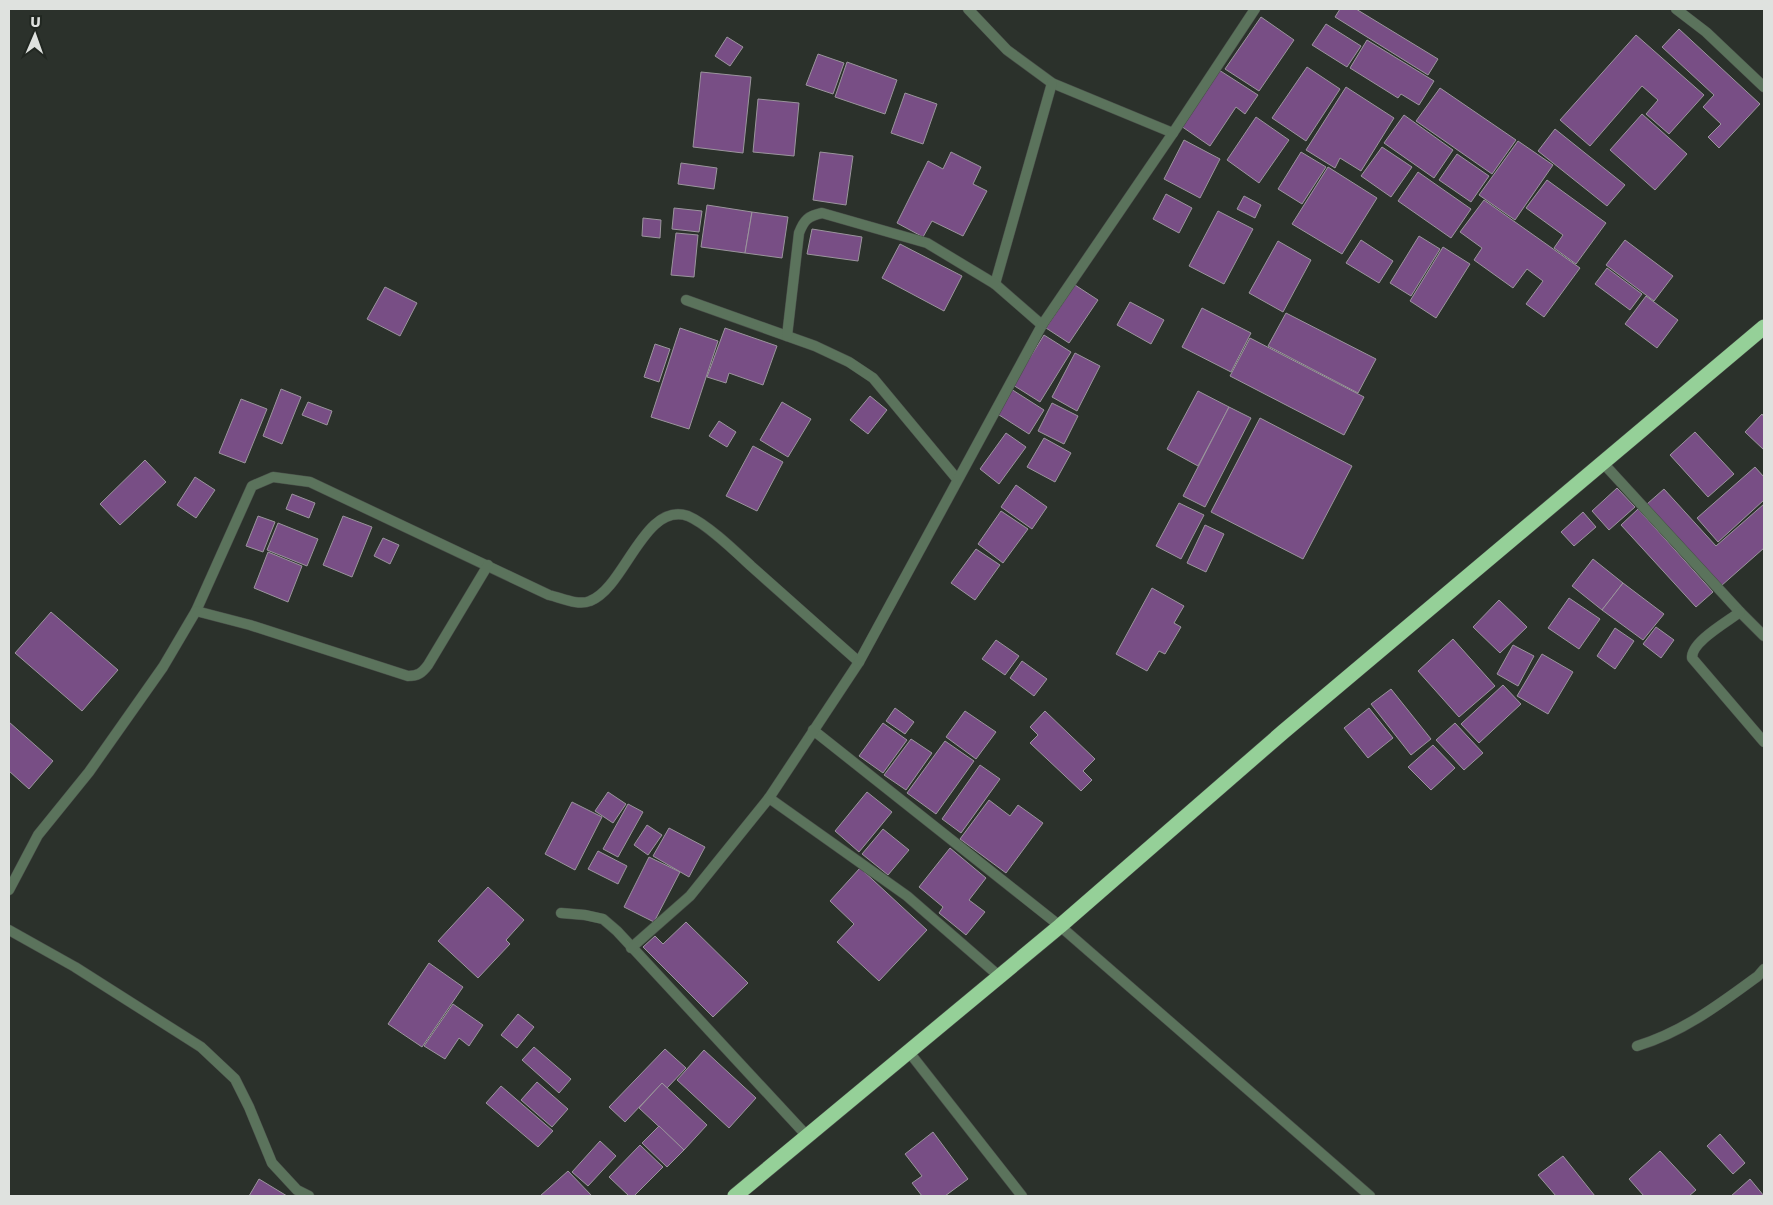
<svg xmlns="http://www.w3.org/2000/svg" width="1773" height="1205" viewBox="0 0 1773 1205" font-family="'Golos Text',sans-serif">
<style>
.building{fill:#784e85;stroke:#9b959d}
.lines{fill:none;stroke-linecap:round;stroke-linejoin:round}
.lane-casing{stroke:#484d48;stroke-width:11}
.street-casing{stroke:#484d48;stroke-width:11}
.highway-casing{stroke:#484d48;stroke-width:16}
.lane{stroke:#5b735c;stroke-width:10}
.street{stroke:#5b735c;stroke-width:10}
.highway{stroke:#95d098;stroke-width:15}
</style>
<rect width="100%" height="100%" fill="#2b312b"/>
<g class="building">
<polygon points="1340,9 1356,9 1438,59 1428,75 1335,17"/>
<polygon points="1261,17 1294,40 1259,91 1225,69"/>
<polygon points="1326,24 1361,46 1347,67 1312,45"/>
<polygon points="1679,29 1760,104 1719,148 1708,137 1721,124 1703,107 1714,95 1662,47"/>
<polygon points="1636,35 1704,95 1669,134 1646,114 1658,100 1642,86 1590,146 1560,120"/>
<polygon points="727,37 743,47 730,66 715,56"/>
<polygon points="1367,40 1434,81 1419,105 1401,94 1398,98 1350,68"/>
<polygon points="818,54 844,63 833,94 806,85"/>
<polygon points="847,62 897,80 885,114 835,97"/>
<polygon points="1307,67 1340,89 1306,141 1272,118"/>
<polygon points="1219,70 1258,95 1245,114 1236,107 1210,146 1181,126"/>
<polygon points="701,72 751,77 743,153 693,147"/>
<polygon points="1346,87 1394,118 1361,171 1340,158 1335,168 1306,150"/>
<polygon points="1440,88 1516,140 1492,174 1416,121"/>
<polygon points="905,93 937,104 923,144 891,133"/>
<polygon points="758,99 799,103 794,156 753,152"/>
<polygon points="1642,114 1687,154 1655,190 1610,150"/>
<polygon points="1404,115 1453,150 1434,178 1384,143"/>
<polygon points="1256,117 1289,140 1259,183 1227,160"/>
<polygon points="1555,129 1625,185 1607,206 1538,151"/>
<polygon points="1184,140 1220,159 1200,198 1164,179"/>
<polygon points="1518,141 1553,165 1515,220 1479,195"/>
<polygon points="1382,147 1412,167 1391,197 1361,176"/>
<polygon points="820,152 853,156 846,205 813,200"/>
<polygon points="951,152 981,167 973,184 987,191 963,236 932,221 923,237 897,223 928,161 943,169"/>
<polygon points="1301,152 1326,167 1302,204 1278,189"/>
<polygon points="1457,154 1489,176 1471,202 1439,180"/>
<polygon points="681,163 717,168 714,189 678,184"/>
<polygon points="1328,167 1377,198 1342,254 1292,224"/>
<polygon points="1418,172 1471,209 1451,238 1398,201"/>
<polygon points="1547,180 1606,223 1576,264 1554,248 1563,235 1526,208"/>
<polygon points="1166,194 1192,208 1179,233 1153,219"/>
<polygon points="1244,196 1261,205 1255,218 1237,209"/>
<polygon points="1484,200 1580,268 1544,317 1526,304 1543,281 1527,269 1513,288 1474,260 1482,248 1460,232"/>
<polygon points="707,205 752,212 745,253 701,247"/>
<polygon points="674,208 702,211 699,232 672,229"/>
<polygon points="1218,211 1253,229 1224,284 1189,266"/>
<polygon points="752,212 788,217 782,258 745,253"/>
<polygon points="643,218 661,220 660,238 642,236"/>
<polygon points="812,229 862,237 858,261 807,254"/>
<polygon points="676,233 698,235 694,277 671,275"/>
<polygon points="1419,236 1440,249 1411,296 1390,283"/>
<polygon points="1361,240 1393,261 1379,283 1346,263"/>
<polygon points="1625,240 1673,276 1654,301 1606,265"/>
<polygon points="1278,241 1311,260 1283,312 1249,293"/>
<polygon points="900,244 962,276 944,311 882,278"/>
<polygon points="1443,247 1470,264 1436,318 1410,301"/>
<polygon points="1607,268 1642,294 1630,310 1595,284"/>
<polygon points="1075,285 1098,300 1069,343 1046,328"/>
<polygon points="385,287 417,303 400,336 367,319"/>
<polygon points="1646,296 1678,320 1657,348 1625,324"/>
<polygon points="1130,302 1164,320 1151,344 1117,325"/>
<polygon points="1202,308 1251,333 1231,372 1182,347"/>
<polygon points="1286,313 1376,359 1358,393 1268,346"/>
<polygon points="680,328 718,341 689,429 651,417"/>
<polygon points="725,328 777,346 763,385 729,373 726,383 707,377"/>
<polygon points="1044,335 1071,352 1040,402 1013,385"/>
<polygon points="1250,338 1364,397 1344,435 1230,376"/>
<polygon points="655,344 670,349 659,382 644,377"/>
<polygon points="1075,353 1100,366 1077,411 1052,397"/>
<polygon points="281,389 301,397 282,444 263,436"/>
<polygon points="1011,389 1044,410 1029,434 996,413"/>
<polygon points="1198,391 1229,407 1198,466 1167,449"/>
<polygon points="870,396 887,410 868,434 850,420"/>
<polygon points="241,399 267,409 245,463 219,453"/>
<polygon points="308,402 332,411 327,425 302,415"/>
<polygon points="782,402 811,419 788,457 760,440"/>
<polygon points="1052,403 1078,416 1064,444 1038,431"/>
<polygon points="1229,407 1251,418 1205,507 1183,496"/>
<polygon points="1762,414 1764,417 1764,450 1745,432"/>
<polygon points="1260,418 1352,466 1303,559 1211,512"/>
<polygon points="719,421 736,432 727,447 709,436"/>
<polygon points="1695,432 1734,474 1708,497 1670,455"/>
<polygon points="1006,433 1026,447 999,484 980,469"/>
<polygon points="1044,438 1071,453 1055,482 1027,467"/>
<polygon points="753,446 783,462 757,511 726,496"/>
<polygon points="145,460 166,482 120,525 100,504"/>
<polygon points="1755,467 1764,477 1764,500 1718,542 1697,518"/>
<polygon points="195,477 215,490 196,518 177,505"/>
<polygon points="1016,485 1047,507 1032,529 1001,507"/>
<polygon points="1617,488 1635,507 1609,530 1592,511"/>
<polygon points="1664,489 1716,546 1764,504 1764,548 1721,586 1647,504"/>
<polygon points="292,494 315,503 309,518 286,509"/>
<polygon points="1179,503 1204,515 1181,559 1156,546"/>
<polygon points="1638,509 1713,592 1696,607 1621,525"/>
<polygon points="1001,511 1028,529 1003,563 978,544"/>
<polygon points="1583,512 1596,527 1574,546 1561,532"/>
<polygon points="258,516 275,522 263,552 246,546"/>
<polygon points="343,516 372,527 352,577 323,565"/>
<polygon points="278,523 318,539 307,566 267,550"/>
<polygon points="1205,525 1224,534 1206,572 1187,563"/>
<polygon points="383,538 399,545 390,564 374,556"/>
<polygon points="976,549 1000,565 975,600 951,583"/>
<polygon points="268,552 302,566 288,602 254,588"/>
<polygon points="1593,559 1623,583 1602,610 1572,586"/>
<polygon points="1623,583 1664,614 1643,640 1602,610"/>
<polygon points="1152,588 1184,606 1174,623 1181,627 1165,654 1159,651 1147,671 1116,654"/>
<polygon points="1569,598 1600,619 1579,649 1548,628"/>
<polygon points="1499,600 1527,627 1500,653 1473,627"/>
<polygon points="51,612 118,670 82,711 15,653"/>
<polygon points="1656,627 1674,640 1661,658 1643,644"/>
<polygon points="1615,628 1634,641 1615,669 1597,656"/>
<polygon points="1453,639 1495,686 1459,717 1418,671"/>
<polygon points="996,640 1019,656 1005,675 982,659"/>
<polygon points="1513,645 1534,656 1518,686 1497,674"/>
<polygon points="1542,654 1573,672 1548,714 1517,696"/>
<polygon points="1022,661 1047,679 1034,696 1010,678"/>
<polygon points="1503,685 1521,704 1479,743 1461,724"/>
<polygon points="1391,689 1431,739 1411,755 1371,704"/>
<polygon points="895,708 914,722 905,734 886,721"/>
<polygon points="1369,708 1393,738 1368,758 1344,728"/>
<polygon points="965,711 996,732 976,759 946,737"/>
<polygon points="1045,711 1095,759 1083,771 1092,780 1081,791 1030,743 1038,735 1030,727"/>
<polygon points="9,722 53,761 29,789 9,771"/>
<polygon points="883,723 907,740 883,773 859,756"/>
<polygon points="1455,723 1483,753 1464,770 1436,740"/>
<polygon points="911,739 932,753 906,790 884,775"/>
<polygon points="945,741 974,761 936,814 907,793"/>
<polygon points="1433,745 1455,768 1431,790 1408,767"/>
<polygon points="980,765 1000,779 961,833 942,819"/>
<polygon points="608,792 626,804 613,823 595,811"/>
<polygon points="867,792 892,812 859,852 835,831"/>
<polygon points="989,800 1010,816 1018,805 1043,823 1006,873 960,839"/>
<polygon points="572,802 602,817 575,870 545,854"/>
<polygon points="628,804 643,812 618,857 603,849"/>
<polygon points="647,825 662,835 648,855 634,845"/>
<polygon points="669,828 705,847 689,877 653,856"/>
<polygon points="883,829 909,850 888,875 862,854"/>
<polygon points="950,848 986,878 969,900 985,912 966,935 939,913 943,907 919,887"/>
<polygon points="598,851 627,866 618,884 588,869"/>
<polygon points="649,857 680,872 654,922 624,907"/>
<polygon points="860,868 927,930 879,981 837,942 854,924 830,901"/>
<polygon points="488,887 524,920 506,940 510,944 478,978 438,941"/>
<polygon points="686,922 748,983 713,1017 643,947 655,936 663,944"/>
<polygon points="429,963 463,987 422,1047 388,1024"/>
<polygon points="453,1004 483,1025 469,1046 459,1038 445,1059 424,1046"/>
<polygon points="518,1014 534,1027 517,1048 501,1035"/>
<polygon points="534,1047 571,1079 559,1093 522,1060"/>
<polygon points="665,1049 686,1068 667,1088 662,1083 625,1122 609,1107"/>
<polygon points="704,1050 756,1098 729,1128 677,1080"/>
<polygon points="537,1082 568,1109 552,1127 521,1100"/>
<polygon points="662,1083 707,1125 684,1150 639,1108"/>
<polygon points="501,1086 553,1131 538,1147 486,1103"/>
<polygon points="659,1126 684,1150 667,1167 642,1143"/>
<polygon points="933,1132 968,1179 945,1196 922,1196 912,1183 922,1176 905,1154"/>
<polygon points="1720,1134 1745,1163 1733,1174 1707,1146"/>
<polygon points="600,1141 616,1156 588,1186 572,1172"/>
<polygon points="640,1145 663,1167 634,1196 629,1196 609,1177"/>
<polygon points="1660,1151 1696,1190 1689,1196 1644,1196 1629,1179"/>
<polygon points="1563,1156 1595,1196 1556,1196 1538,1175"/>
<polygon points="568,1171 592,1196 540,1196"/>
<polygon points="259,1179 287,1196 249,1196"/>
<polygon points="1750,1179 1764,1196 1731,1196"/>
</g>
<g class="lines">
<g class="lane-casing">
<g id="lane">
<polyline points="1603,463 1740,612 1764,636"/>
<path d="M1740 612C1727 622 1691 642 1692 658L1764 742"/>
<polyline points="1060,926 1370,1196"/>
</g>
</g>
<g class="street-casing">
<g id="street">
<polyline points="968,9 1007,50 1052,83 1173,133"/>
<polyline points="1676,9 1706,32 1764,87"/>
<polyline points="995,284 1052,83"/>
<polyline points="686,300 815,346 849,362 873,378 957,479"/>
<path d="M787 336 799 233C804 220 808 216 822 213L927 243 995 284 1042 325"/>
<path d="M196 611 252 486 273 477 310 482 549 595C562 598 578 606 590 601 625 588 644 501 688 516 707 524 735 551 751 566 787 598 823 630 859 662"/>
<polyline points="813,730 1060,926"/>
<polyline points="769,798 907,896 999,976"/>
<path d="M9 890 38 835 89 772 163 667 196 611 250 625 408 676C418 676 422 673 428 665L488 565"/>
<polyline points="561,913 585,915 603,919 617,931 808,1137"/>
<polyline points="9,930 75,967 201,1047 235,1079 249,1107 272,1163 297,1190 309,1196"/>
<polyline points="631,948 690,896 769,798 859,662 1042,325 1173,133 1255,9"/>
<path d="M1637 1046C1683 1032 1720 1004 1758 976L1764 969"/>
<polyline points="909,1052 1022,1196"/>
</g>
</g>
<g class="highway-casing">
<polyline id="highway" points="735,1196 1060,926 1283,732 1764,327"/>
</g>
<use href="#lane" class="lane"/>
<use href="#street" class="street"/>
<use href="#highway" class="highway"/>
</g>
<rect width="1773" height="1205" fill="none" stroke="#dfe2df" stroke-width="20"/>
<g transform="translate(35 35) rotate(2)" stroke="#212721" stroke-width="4" paint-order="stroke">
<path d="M0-4L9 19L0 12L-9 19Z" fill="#dfe2df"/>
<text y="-8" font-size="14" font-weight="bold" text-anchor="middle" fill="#dfe2df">U</text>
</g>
</svg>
